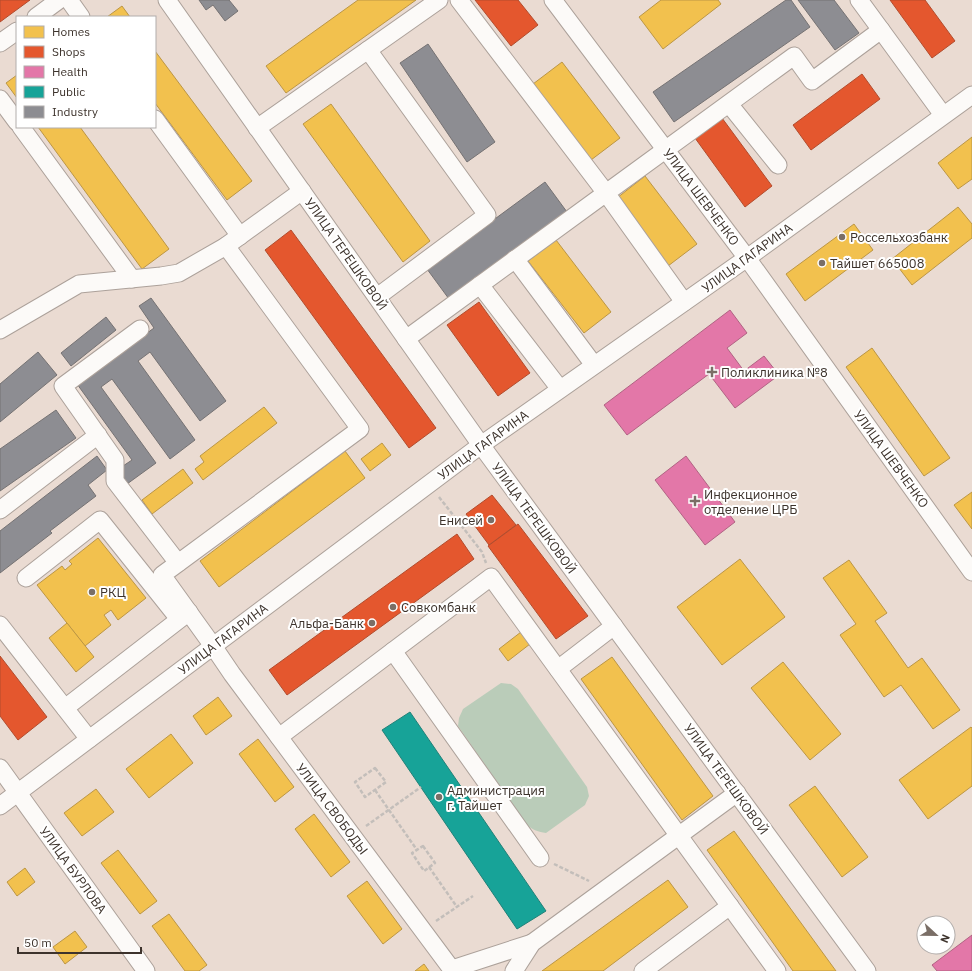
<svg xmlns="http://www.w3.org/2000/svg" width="972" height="971" viewBox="0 0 972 971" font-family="'IBM Plex Sans',sans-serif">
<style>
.green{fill:#baccb9}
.homes{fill:#f2c14e;stroke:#bc9644}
.shops{fill:#e4572e;stroke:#b24c2d}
.health{fill:#e377a8;stroke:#b16383}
.public{fill:#17a398;stroke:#228178}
.industry{fill:#8d8d92;stroke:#757273}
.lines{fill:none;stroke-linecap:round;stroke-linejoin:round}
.minor-casing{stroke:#aca19a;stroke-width:19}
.path{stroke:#c3beba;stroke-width:2.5;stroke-dasharray:4 2;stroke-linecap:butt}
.minor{stroke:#fcfaf8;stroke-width:17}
.poi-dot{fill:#7a6e66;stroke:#fff;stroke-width:1.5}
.labels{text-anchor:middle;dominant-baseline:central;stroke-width:4;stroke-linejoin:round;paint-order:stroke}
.street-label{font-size:13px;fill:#3d332c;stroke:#fff}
.poi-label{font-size:13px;fill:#3d332c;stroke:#fff;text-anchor:start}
</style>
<rect width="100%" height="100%" fill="#eadbd2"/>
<path class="green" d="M501 683 511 684 518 689 587 787 589 796 585 805 546 833C538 832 533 830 527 825L458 726 459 718 463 709Z"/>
<g class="homes">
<polygon points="358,0 416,0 286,93 266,66"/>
<polygon points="661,0 718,0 721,4 663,49 639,17"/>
<polygon points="122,6 130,17 107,17"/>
<polygon points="155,51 252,181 227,200 155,103"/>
<polygon points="562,62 620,138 591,160 533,84"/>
<polygon points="17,75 17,98 6,83"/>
<polygon points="331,104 430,241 403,262 303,124"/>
<polygon points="38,127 80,127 169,249 142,269"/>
<polygon points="972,137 972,179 958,189 938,163"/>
<polygon points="645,176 697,244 668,266 617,198"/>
<polygon points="958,207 972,224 972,238 912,285 892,259"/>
<polygon points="854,224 873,250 805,301 786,274"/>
<polygon points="556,240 611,312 584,333 528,261"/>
<polygon points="872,348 950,458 924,476 846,367"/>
<polygon points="264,407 277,423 203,480 195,469 204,462 200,456"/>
<polygon points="382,443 391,455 370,471 361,459"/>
<polygon points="345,451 365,478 219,587 200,561"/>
<polygon points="183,469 193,483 152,514 142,500"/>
<polygon points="972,492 972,529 954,505"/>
<polygon points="98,538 146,598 118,620 111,610 104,615 111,625 85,646 37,585 62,566 65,570 72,564 69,561"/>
<polygon points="740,559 785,617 722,665 677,607"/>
<polygon points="849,560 887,613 875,621 908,668 922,658 960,710 933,729 901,685 884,697 840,635 856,624 823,578"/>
<polygon points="67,623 94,657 76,672 49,638"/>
<polygon points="521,632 530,644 508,661 499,649"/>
<polygon points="612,657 713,796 682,820 581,679"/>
<polygon points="783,662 841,734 810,760 751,688"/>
<polygon points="218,697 232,716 206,735 193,716"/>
<polygon points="971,727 972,728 972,786 928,819 899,780"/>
<polygon points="171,734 193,763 149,798 126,769"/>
<polygon points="258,739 294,787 275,802 239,754"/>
<polygon points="815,786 868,857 842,877 789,805"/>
<polygon points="96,789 114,812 82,836 64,813"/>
<polygon points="314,814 350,862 331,877 295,829"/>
<polygon points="734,831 836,971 793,971 707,850"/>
<polygon points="118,850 157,901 140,914 101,863"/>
<polygon points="25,868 35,882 17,896 7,882"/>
<polygon points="668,880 688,907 603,971 542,971"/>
<polygon points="367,881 402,929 383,944 347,896"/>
<polygon points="169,914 207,965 199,971 185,971 152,926"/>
<polygon points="75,931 87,947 65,964 53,947"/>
<polygon points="424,964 429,971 415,971"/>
</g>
<g class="shops">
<polygon points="0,0 30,0 0,22"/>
<polygon points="475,0 518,0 538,25 511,46"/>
<polygon points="890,0 925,0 955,41 932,58"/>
<polygon points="862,74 880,99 811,150 793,125"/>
<polygon points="722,118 772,186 745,207 695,138"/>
<polygon points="291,230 436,428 409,448 265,250"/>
<polygon points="479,302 530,373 498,396 447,325"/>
<polygon points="492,495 516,525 489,545 466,514"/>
<polygon points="518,524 588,616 556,639 488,546"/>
<polygon points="457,534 474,559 287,695 269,670"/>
<polygon points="0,656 47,717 18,740 0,716"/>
</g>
<g class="health">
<polygon points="730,310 747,333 727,348 744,371 764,356 779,375 735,408 709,374 627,435 604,405"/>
<polygon points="686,456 735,522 705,545 655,480"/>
<polygon points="972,935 972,971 937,971 932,965"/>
</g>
<polygon class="public" points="410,712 546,911 517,929 382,730"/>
<g class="industry">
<polygon points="199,0 229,0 238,11 225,21 213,5 206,10"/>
<polygon points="786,0 791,0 810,27 674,122 653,92"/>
<polygon points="798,0 834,0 859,33 835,50"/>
<polygon points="428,44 495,142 467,162 400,63"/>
<polygon points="545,182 567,212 449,299 427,269"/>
<polygon points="151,298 226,401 200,421 150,352 138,361 195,440 170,459 112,379 101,387 156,463 127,484 117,470 132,460 77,384 154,328 139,306"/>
<polygon points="106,317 116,330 71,366 61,353"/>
<polygon points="38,352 57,375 0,422 0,384"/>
<polygon points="56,410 76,438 0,491 0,449"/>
<polygon points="97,456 107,470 88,485 96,496 50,531 52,533 0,573 0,531"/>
</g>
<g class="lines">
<g class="minor-casing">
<g id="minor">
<polyline points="69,0 81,17"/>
<polyline points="167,0 481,445 867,971"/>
<polyline points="553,0 747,258 972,572"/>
<polyline points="859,0 881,30"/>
<polyline points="36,17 59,0"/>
<polyline points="0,43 17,31"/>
<polyline points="368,50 487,215 377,297"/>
<polyline points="0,99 17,122"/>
<polyline points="729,104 778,165"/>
<polyline points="155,119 240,236"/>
<polyline points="21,127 132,279"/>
<polyline points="257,128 439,0"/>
<polyline points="302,191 226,246 360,429 162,575 213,646 232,674 453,971"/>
<polyline points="515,259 594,365"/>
<polyline points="480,285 560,389"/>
<polyline points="684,302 606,193 794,56 812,81 881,30 943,115"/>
<polyline points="140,329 63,386 115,460 115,481 178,563"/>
<polyline points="0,330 79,284 161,276 179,273 226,246"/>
<polyline points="406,339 606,193 459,0"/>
<polyline points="0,510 98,435"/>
<polyline points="26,578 100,520 179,619"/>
<polyline points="0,625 89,739"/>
<polyline points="393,651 540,858"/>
<polyline points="558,669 614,626"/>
<polyline points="65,708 189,612"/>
<polyline points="279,737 491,577 777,971"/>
<polyline points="0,768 146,971"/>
<polyline points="0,806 481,445 747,258 972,95"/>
<polyline points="452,969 532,943"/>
<polyline points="514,971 532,943 737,793"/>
<polyline points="643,971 730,906"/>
</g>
</g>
<g class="path">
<polyline points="439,497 482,552 486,563"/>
<polygon points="375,768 386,782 365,797 355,782"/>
<polyline points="375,790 417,850"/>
<polyline points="366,826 421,787"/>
<polygon points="423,846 435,863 424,871 412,853"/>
<polyline points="554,864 589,881"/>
<polyline points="429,867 457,907"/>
<polyline points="436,921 473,896"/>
</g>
<use href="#minor" class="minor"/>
</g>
<g class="poi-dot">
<circle cx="842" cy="237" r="4"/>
<circle cx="822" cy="263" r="4"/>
<path d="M710 366h4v4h4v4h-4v4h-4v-4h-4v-4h4z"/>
<path d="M693 495h4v4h4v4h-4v4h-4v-4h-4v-4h4z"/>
<circle cx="491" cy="520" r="4"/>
<circle cx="92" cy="592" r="4"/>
<circle cx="393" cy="607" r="4"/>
<circle cx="372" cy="623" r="4"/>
<circle cx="439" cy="797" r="4"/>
</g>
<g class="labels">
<g class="street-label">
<text transform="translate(701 197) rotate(53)">УЛИЦА ШЕВЧЕНКО</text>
<text transform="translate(346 254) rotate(55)">УЛИЦА ТЕРЕШКОВОЙ</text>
<text transform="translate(747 258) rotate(-36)">УЛИЦА ГАГАРИНА</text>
<text transform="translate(483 445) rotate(-36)">УЛИЦА ГАГАРИНА</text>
<text transform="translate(891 459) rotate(54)">УЛИЦА ШЕВЧЕНКО</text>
<text transform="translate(534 518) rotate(54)">УЛИЦА ТЕРЕШКОВОЙ</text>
<text transform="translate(223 639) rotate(-37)">УЛИЦА ГАГАРИНА</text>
<text transform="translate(726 779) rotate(54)">УЛИЦА ТЕРЕШКОВОЙ</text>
<text transform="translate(332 809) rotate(53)">УЛИЦА СВОБОДЫ</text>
<text transform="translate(73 870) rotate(54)">УЛИЦА БУРЛОВА</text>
</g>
<g class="poi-label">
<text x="850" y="237">Россельхозбанк</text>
<text x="830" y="263">Тайшет 665008</text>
<text x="721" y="372">Поликлиника №8</text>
<text x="704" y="494">Инфекционное<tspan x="704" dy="15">отделение ЦРБ</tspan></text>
<text x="483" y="520" text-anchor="end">Енисей</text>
<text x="100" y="592">РКЦ</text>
<text x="401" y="607">Совкомбанк</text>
<text x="364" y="623" text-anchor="end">Альфа-Банк</text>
<text x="447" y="790">Администрация<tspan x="447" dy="15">г. Тайшет</tspan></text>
</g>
</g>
<rect x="16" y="16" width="140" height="112" fill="#ffffff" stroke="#b1adab"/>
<rect x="24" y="26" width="20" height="12" fill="#f2c14e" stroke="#b1adab"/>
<text x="52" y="36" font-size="12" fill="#3d332c">Homes</text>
<rect x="24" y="46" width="20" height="12" fill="#e4572e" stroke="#b1adab"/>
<text x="52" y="56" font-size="12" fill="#3d332c">Shops</text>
<rect x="24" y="66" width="20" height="12" fill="#e377a8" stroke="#b1adab"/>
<text x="52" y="76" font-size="12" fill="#3d332c">Health</text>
<rect x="24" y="86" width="20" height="12" fill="#17a398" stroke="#b1adab"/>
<text x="52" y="96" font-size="12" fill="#3d332c">Public</text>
<rect x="24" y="106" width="20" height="12" fill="#8d8d92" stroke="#b1adab"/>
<text x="52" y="116" font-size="12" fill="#3d332c">Industry</text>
<g transform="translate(936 935) rotate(112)"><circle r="19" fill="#ffffff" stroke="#b1adab"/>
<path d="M0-3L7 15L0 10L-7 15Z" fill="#7a6e66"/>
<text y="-6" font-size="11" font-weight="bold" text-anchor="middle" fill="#3d332c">N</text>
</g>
<path d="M18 947v6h123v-6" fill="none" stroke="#3d332c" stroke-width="2"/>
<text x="24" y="947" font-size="12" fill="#3d332c" stroke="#ffffff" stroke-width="3" paint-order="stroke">50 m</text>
</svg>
